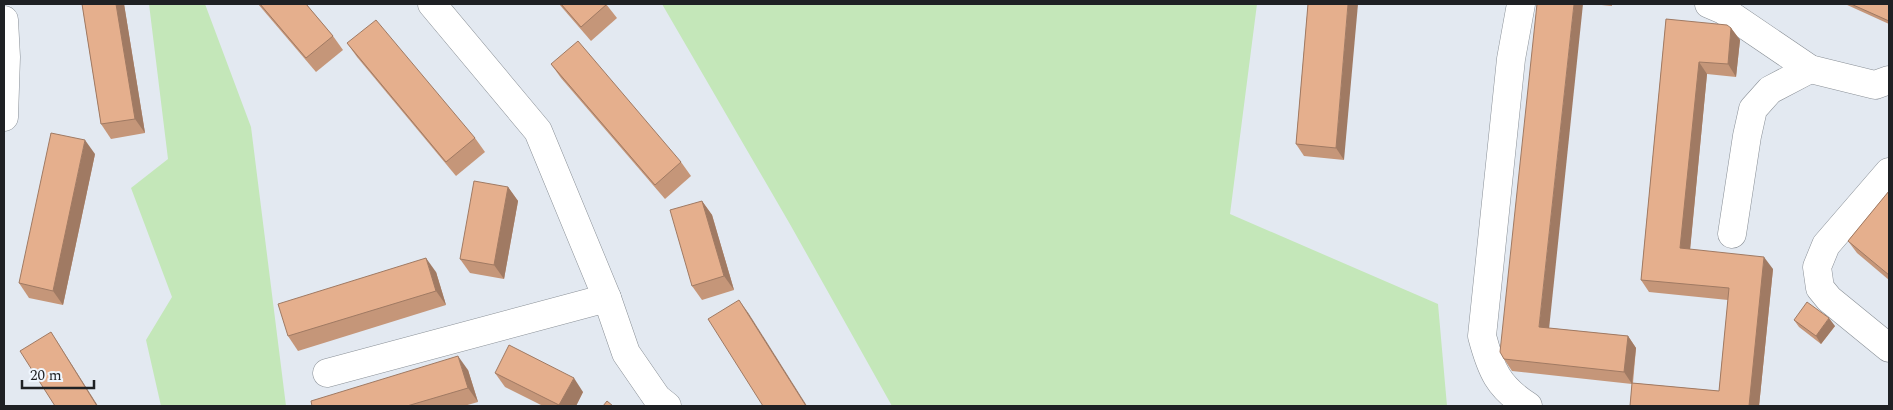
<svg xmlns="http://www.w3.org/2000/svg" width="1893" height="410" viewBox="0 0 1893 410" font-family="Spectral,serif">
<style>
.green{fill:#c4e7b9}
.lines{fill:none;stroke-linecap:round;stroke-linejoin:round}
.minor-casing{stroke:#8a9097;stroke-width:29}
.minor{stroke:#fff;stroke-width:28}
.wall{fill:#c59679}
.shaded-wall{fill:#a07a63}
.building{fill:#e5af8d;stroke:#a07a63}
</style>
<rect width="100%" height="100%" fill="#e3e9f1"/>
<g class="green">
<polygon points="149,4 205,4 251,127 286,406 161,406 146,340 172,297 131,188 168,159"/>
<polygon points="662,4 1257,4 1230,214 1438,304 1447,406 892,406 791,226"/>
</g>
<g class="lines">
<g class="minor-casing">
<g id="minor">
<polyline points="432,4 538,131 607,298 626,353 657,398 667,406"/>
<path d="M1521 4 1511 59 1482 336C1491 370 1498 387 1528 406"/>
<polyline points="1709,4 1723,10 1810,69 1875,85 1889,80"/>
<polyline points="4,20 6,57 4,117"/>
<polyline points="1889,172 1826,245 1817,267 1820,288 1829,299 1889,348"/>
<polyline points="1732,234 1747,136 1753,109 1770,90 1810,69"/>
<polyline points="327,373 607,298"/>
</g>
</g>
<use href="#minor" class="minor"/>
</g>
<g class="wall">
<polygon points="82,4 124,4 145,133 111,139 101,124"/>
<polygon points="258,4 306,4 333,36 343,50 316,72"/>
<polygon points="559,4 606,4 617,18 591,41"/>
<polygon points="1308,4 1344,160 1304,156 1296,144"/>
<polygon points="1591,4 1612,4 1612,6"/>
<polygon points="1845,4 1889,4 1889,24"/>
<polygon points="1666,19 1731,28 1740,40 1736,77 1707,74 1690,249 1773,269 1759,406 1630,406 1632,384 1512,371 1504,359 1549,328 1628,336 1636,348 1633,383 1719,391 1728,300 1649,292 1641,280"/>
<polygon points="347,43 475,138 485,152 456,176 357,57"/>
<polygon points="551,64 681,162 691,176 665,199 561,78"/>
<polygon points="95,154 63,305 29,298 19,283"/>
<polygon points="508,187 518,201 504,279 470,273 460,259"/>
<polygon points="1889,191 1889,280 1857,253 1848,241"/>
<polygon points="702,201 712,215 734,290 702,300 692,286"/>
<polygon points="436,272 446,305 298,351 288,336"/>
<polygon points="1794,320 1835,326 1821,344 1799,327"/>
<polygon points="468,370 478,402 464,406 312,406"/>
<polygon points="495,373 583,392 576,406 543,406 505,387"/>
</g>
<g class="shaded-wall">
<polygon points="116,4 124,4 145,133 135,119"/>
<polygon points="1348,4 1358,4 1344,160 1336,148"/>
<polygon points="1574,4 1583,4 1548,339 1539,327"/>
<polygon points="1731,28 1740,40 1736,77 1728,64"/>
<polygon points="1699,62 1707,74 1689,261 1680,248"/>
<polygon points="85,140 95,154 63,305 53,291"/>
<polygon points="508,187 518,201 504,279 494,265"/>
<polygon points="702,201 712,215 734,290 724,276"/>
<polygon points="1764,257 1773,269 1759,406 1749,406"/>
<polygon points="426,258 436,272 446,305 436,291"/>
<polygon points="739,300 749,314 807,406 806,406"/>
<polygon points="1829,318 1835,326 1821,344 1816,336"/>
<polygon points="51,332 60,346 98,406 97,406"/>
<polygon points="1628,336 1636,348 1632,384 1624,372"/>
<polygon points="458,356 468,370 478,402 468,388"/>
<polygon points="574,378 583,392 576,406 560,406 559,405"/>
</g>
<g class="building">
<polygon points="82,4 116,4 135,119 101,124"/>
<polygon points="260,4 306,4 333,36 306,58"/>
<polygon points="561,4 607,4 581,27"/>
<polygon points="1308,4 1348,4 1336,148 1296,144"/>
<polygon points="1537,4 1574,4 1539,327 1628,336 1624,372 1504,359 1500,352"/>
<polygon points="1851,4 1889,4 1889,21"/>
<polygon points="1666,19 1727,25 1731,28 1728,64 1699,62 1680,248 1764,257 1749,406 1630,406 1632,383 1719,391 1729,288 1641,280"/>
<polygon points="376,20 475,138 446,162 347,43"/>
<polygon points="578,41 681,162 655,185 551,64"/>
<polygon points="51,133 85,140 53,291 19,283"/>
<polygon points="474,181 508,187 494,265 460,259"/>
<polygon points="1889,191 1889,275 1848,241"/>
<polygon points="702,201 724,276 692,286 670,210"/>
<polygon points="426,258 436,291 288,336 278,304"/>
<polygon points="739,300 806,406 763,406 708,319"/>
<polygon points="1807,302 1829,318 1816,336 1794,320"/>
<polygon points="51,332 97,406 55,406 20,351"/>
<polygon points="509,345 574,378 559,405 495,373"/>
<polygon points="458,356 468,388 407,406 312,406 311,401"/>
<polygon points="607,401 613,406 603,406"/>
</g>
<rect width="1893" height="410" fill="none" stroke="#1f2124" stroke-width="10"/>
<path d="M22 380v8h72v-8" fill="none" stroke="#1f2124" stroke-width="2.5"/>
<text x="30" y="380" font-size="15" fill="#1f2124" stroke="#f0f7ff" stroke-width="4" paint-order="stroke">20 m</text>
</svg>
